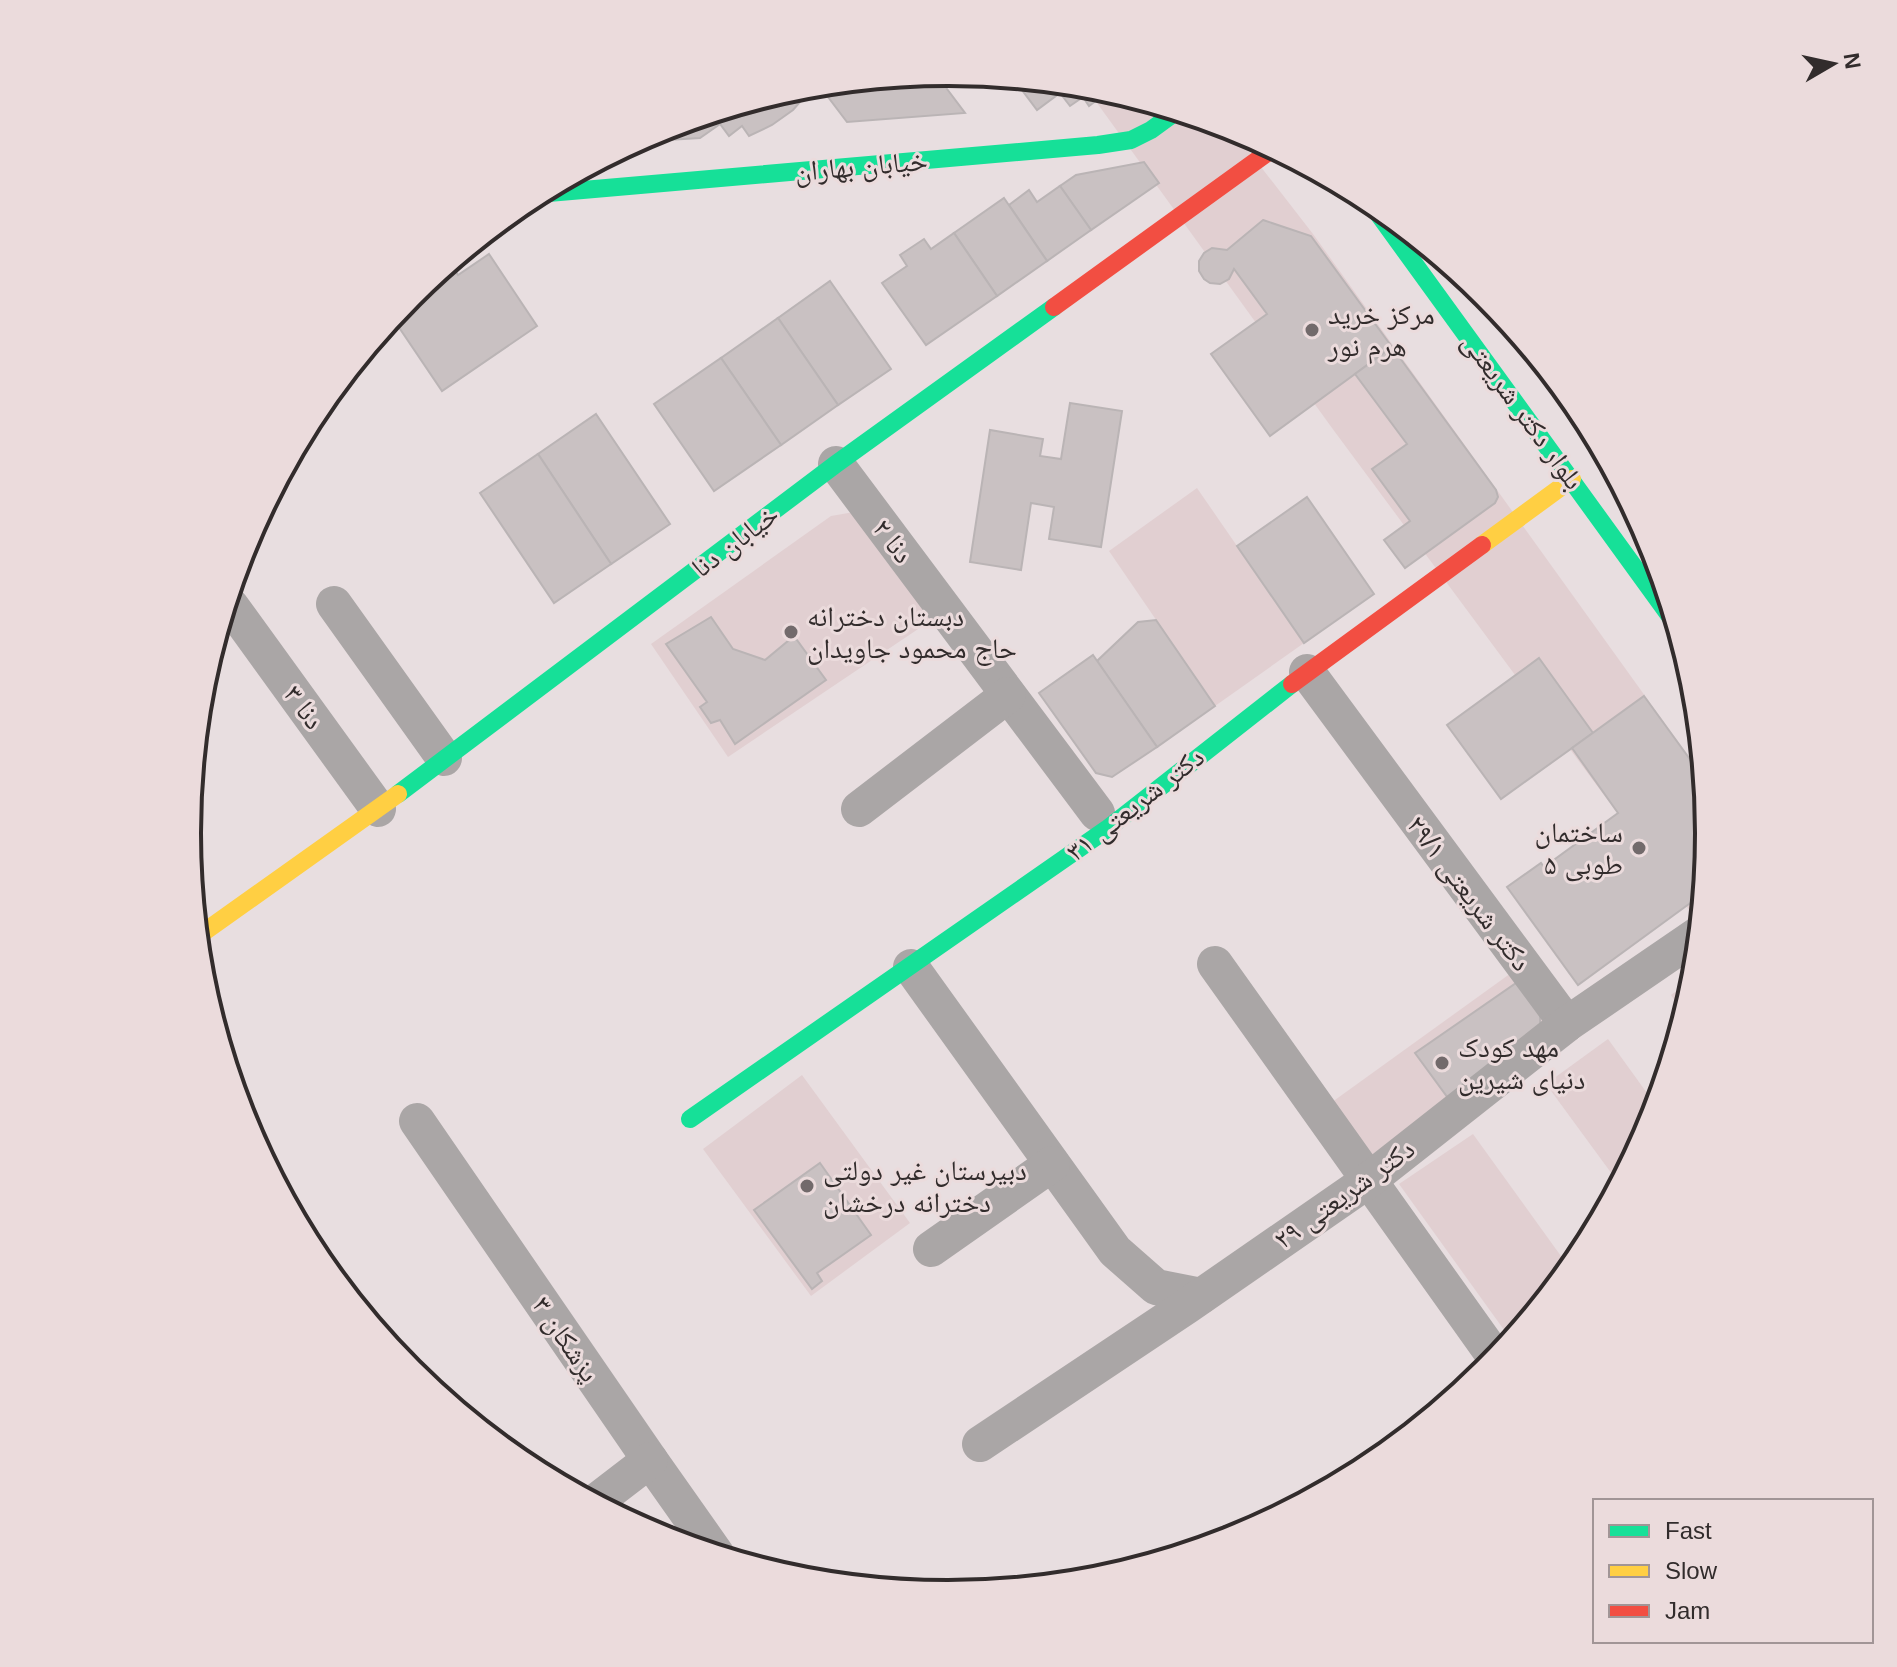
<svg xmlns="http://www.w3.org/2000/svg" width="1897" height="1667" viewBox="0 0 1897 1667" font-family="Helvetica,'Noto Naskh Arabic',sans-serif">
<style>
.built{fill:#e1cfd1}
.building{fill:#c9c1c2;stroke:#bab4b5;stroke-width:2}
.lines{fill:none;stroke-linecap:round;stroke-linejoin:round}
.street{stroke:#aaa6a6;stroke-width:36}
.fast{stroke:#16e098;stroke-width:18}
.slow{stroke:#ffcf43;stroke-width:18}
.jam{stroke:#f24e42;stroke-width:18}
.poi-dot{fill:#726a6b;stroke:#ebdbdc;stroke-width:3}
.labels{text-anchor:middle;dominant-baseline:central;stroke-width:6;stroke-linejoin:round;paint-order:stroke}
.street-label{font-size:28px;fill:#322c2c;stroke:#ebdbdc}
.poi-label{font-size:28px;fill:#322c2c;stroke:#ebdbdc;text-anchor:start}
.rim{fill:none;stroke:#322c2c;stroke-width:4}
</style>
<rect width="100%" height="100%" fill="#e8dee0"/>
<g class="built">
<polygon points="1084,85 1098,87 1230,127 1313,234 1704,778 1710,834 1701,926 1332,428"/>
<polygon points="1197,488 1304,643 1215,706 1109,551"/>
<polygon points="854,512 933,619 728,757 651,644 831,516"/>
<polygon points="1518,968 1557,1022 1365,1160 1328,1105"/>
<polygon points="1696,977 1695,983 1685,1016 1671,995"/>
<polygon points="1608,1039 1657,1107 1652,1125 1620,1185 1546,1084"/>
<polygon points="802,1075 910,1223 811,1296 703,1149"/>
<polygon points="1473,1134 1571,1270 1512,1341 1399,1184"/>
</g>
<g class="building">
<polygon points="935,73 965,113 847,122 819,85"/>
<polygon points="1013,78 1098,87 1110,90 1089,106 1083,97 1070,106 1060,93 1037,110"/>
<polygon points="802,86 807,94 793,110 772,125 749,136 742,126 729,136 712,113"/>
<polygon points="712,113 720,124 700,138 635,142 658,130"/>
<polygon points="1144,162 1159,183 1091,230 1060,186 1076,175"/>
<polygon points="1060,186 1091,230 1047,261 1009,205 1029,190 1037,202"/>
<polygon points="1004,198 1047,261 997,296 954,233"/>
<polygon points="1263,220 1311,236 1392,347 1270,436 1211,354 1267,314 1234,269 1229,279 1220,284 1210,283 1204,279 1199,271 1199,261 1204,253 1212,248 1227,250"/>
<polygon points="954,233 997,296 926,345 882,283 907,266 900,255 924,239 931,249"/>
<polygon points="489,254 537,326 442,391 392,317 410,295 415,303 438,289 433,281 453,267 458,275"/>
<polygon points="830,281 891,369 838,405 778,318"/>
<polygon points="778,318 838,405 781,445 721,358"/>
<polygon points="1392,347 1496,490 1498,497 1495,503 1405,568 1384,540 1410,521 1372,469 1407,444 1355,374"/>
<polygon points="721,358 781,445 714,491 654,404"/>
<polygon points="1070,403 1122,411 1101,547 1049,539 1054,507 1031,503 1021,570 970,562 990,430 1043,439 1040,456 1061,459"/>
<polygon points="596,414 670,524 611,564 538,454"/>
<polygon points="538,454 611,564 554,603 480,493"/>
<polygon points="1307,497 1374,594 1304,643 1237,546"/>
<polygon points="711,617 733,649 765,660 794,636 826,680 735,744 720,720 711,723 700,707 707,702 666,644"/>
<polygon points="1156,620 1215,706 1157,747 1097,661 1138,622"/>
<polygon points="1093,655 1157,747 1112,777 1096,773 1039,693"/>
<polygon points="1539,658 1593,733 1501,799 1447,725"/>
<polygon points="1644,696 1705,780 1710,834 1704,893 1578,985 1507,887 1541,863 1544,867 1618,813 1572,748"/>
<polygon points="1519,981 1540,1011 1540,1033 1448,1098 1415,1053"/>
<polygon points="820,1163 871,1235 817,1273 822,1281 812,1289 754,1210"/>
</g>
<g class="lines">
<g class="street">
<polyline points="836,464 1097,813"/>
<polyline points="334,604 444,758"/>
<polyline points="231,606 378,809"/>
<polyline points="1307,672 1567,1024"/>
<polyline points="859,809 1008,695"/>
<polyline points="1215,964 1497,1360"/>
<polyline points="911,967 1115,1251 1156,1287 1201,1296"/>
<polyline points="417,1121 650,1460 717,1555"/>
<polyline points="931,1249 1052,1164"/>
<polyline points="980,1444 1187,1306 1369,1180 1567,1024 1700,933"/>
<polyline points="594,1503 650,1460"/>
</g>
<g class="fast">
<polyline points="537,194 1098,145 1131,140 1151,130 1177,111"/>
<polyline points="1366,197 1677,626"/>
<polyline points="398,794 836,464 1054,307"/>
<polyline points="690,1119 1107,829 1292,684"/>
</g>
<g class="slow">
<polyline points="1482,545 1572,479"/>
<polyline points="197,937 398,794"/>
</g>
<g class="jam">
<polyline points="1054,307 1274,148"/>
<polyline points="1292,684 1482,545"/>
</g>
</g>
<g class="poi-dot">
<circle cx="1312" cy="330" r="8"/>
<circle cx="791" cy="632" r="8"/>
<circle cx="1639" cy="848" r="8"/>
<circle cx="1442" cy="1063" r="8"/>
<circle cx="807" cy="1186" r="8"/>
</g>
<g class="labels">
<g class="street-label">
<text transform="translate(861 166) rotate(-5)">خیابان بهاران</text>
<text transform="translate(1523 411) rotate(54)">بلوار دکتر شریعتی</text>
<text transform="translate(735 541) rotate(-37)">خیابان دنا</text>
<text transform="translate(893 541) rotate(53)">۲ دنا</text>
<text transform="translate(304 707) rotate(54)">۳ دنا</text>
<text transform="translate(1135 804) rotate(-38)">۳۱ دکتر شریعتی</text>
<text transform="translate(1469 893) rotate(53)">۲۹/۱ دکتر شریعتی</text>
<text transform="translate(1344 1194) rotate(-36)">۲۹ دکتر شریعتی</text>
<text transform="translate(566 1339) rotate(56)">۳ پزشکان</text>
</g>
<g class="poi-label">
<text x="1328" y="314">مرکز خرید<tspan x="1328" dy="32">هرم نور</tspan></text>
<text x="807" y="616">دبستان دخترانه<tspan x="807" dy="32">حاج محمود جاویدان</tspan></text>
<text x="1623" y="832" text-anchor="end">ساختمان<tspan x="1623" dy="32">طوبی ۵</tspan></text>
<text x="1458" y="1047">مهد کودک<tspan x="1458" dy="32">دنیای شیرین</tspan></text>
<text x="823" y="1170">دبیرستان غیر دولتی<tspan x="823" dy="32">دخترانه درخشان</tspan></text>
</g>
</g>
<path d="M0 0H1897V1667H0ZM201 833a747 747 0 1 1 1494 0a747 747 0 1 1-1494 0Z" fill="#ebdbdc" fill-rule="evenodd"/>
<path class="rim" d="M201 833a747 747 0 1 1 1494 0a747 747 0 1 1-1494 0Z"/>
<rect x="1593" y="1499" width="280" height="144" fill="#ebdbdc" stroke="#a19596" stroke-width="2"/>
<rect x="1609" y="1525" width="40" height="12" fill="#16e098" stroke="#a19596" stroke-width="2"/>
<text x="1665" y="1539" font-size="24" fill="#322c2c">Fast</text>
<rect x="1609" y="1565" width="40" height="12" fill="#ffcf43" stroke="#a19596" stroke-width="2"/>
<text x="1665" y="1579" font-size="24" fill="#322c2c">Slow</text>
<rect x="1609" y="1605" width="40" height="12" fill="#f24e42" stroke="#a19596" stroke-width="2"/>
<text x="1665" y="1619" font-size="24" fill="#322c2c">Jam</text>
<g transform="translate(1833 64) rotate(81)" stroke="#ebdbdc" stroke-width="6" paint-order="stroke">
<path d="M0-6L14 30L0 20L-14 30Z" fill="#322c2c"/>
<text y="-12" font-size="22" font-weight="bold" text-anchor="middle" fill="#322c2c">N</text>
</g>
</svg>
